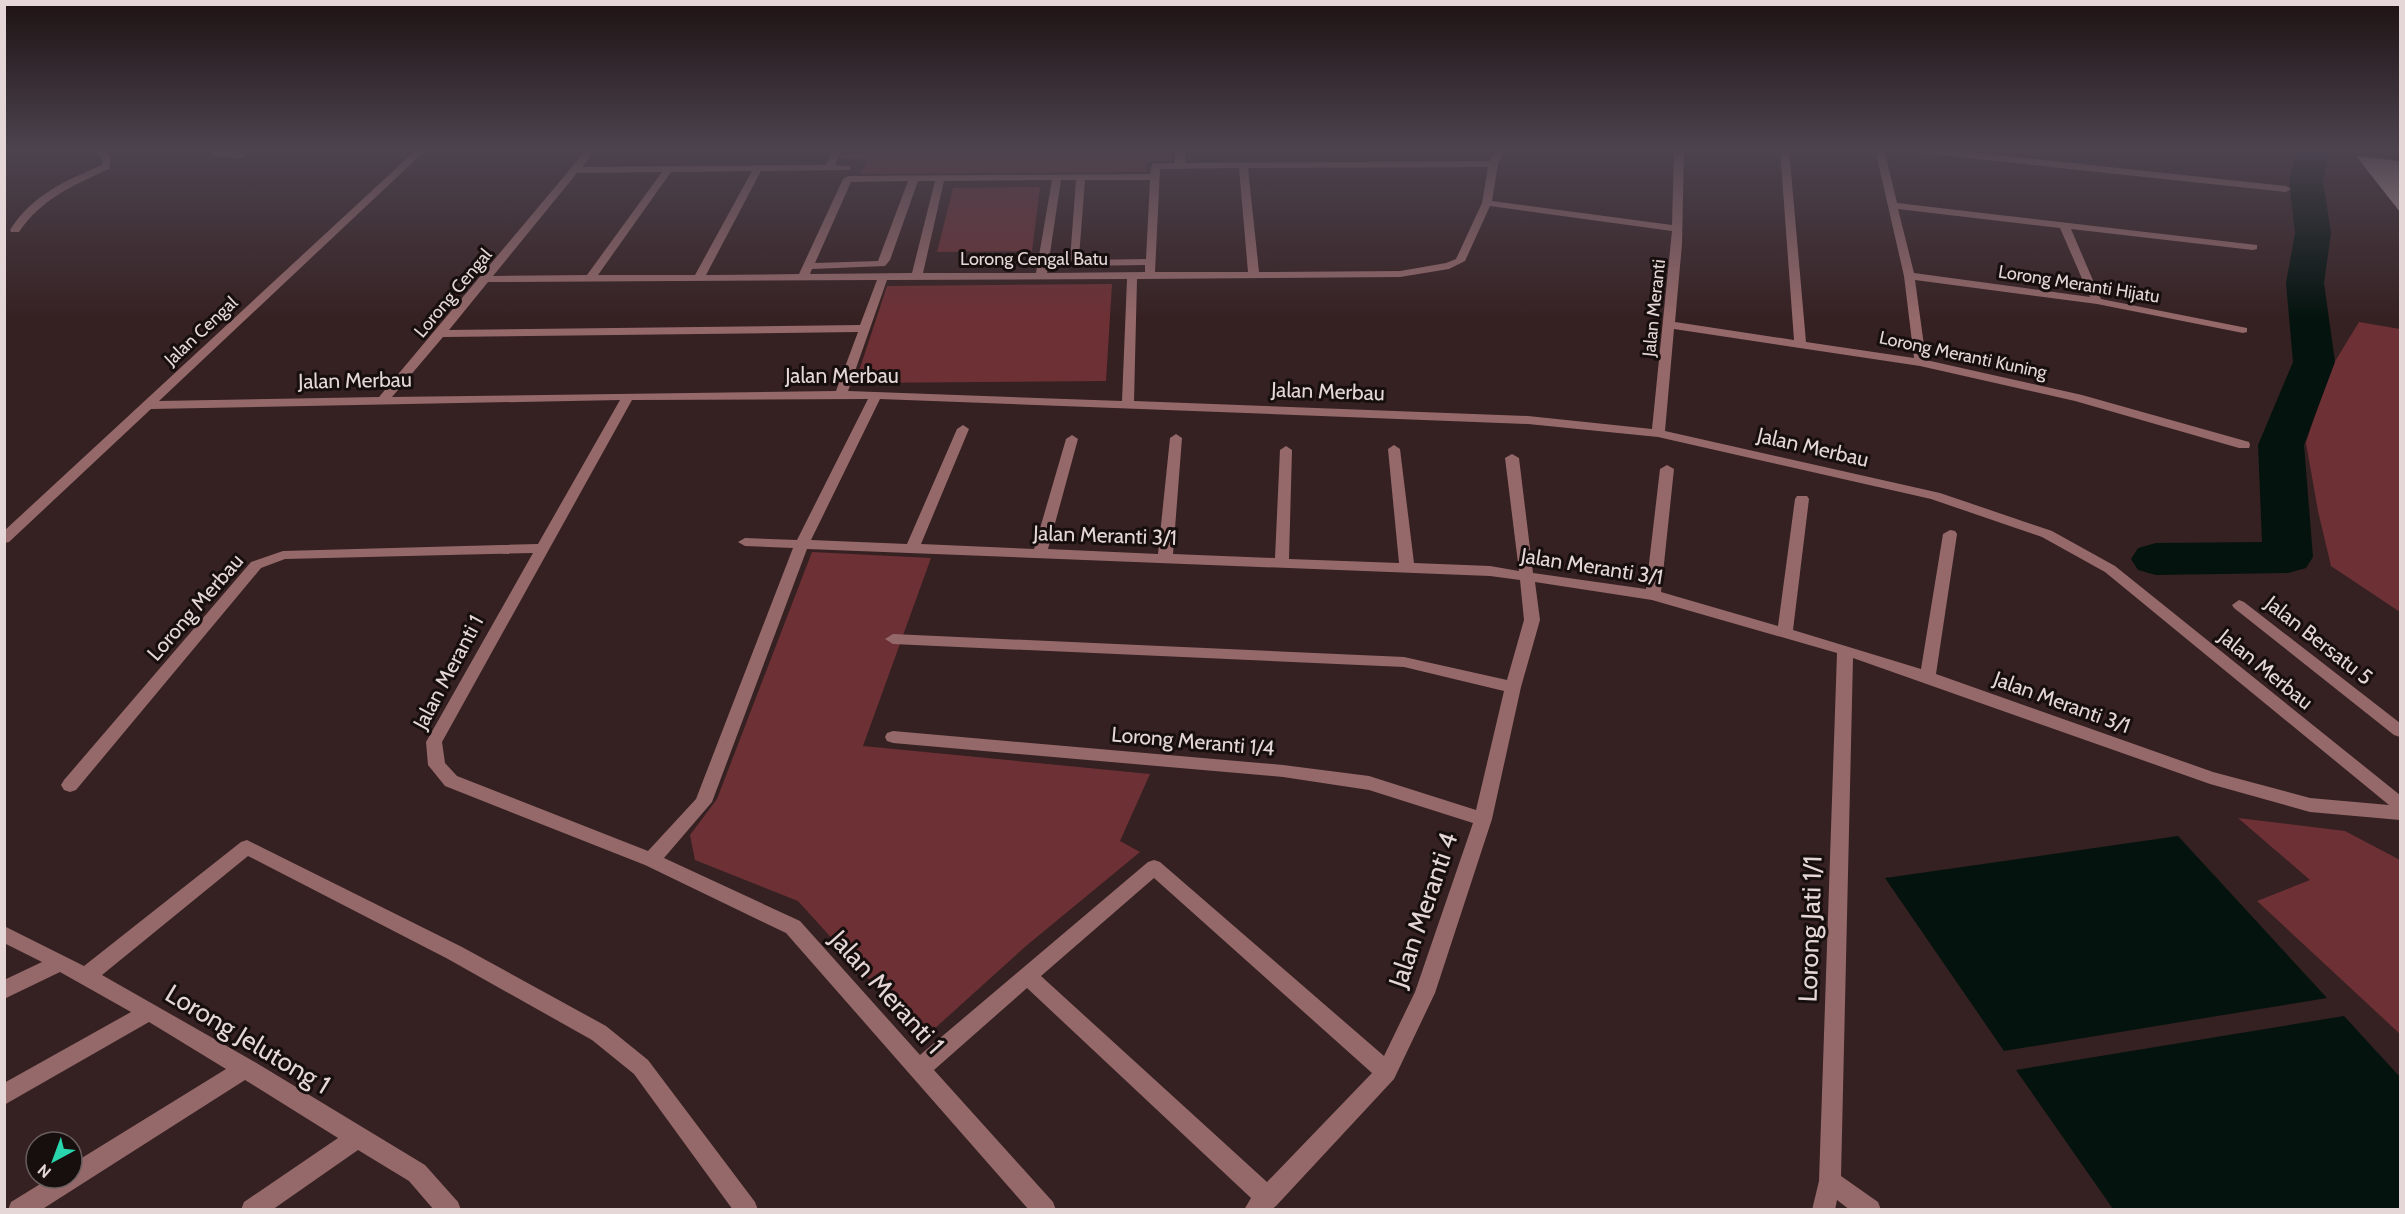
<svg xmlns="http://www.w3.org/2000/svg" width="2405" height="1214" viewBox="0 0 2405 1214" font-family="Cabin,sans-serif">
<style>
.green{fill:#6d3035}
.water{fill:#04130e}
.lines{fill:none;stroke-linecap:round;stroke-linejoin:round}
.river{fill:#04130e;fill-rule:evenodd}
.building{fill:#b79b9c}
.minor{fill:#95696a;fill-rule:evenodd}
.labels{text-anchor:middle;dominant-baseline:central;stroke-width:6;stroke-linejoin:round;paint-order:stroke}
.far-street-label{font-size:18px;fill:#e5d7d7;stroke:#170e0e}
.street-label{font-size:21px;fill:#e5d7d7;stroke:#170e0e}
.near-street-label{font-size:26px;fill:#e5d7d7;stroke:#170e0e}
</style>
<rect width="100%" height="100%" fill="#362122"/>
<g class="green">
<polygon points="845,149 1171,149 1171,161 1146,161 1146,172 861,174 867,159 840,159"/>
<polygon points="1040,187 1032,251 937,252 953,188"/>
<polygon points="1112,284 1106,381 855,383 887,286"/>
<polygon points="2359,322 2400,329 2400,612 2331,566 2318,511 2306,443 2328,373"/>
<polygon points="812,552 931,558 863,746 1150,774 1120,841 1140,852 1026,946 923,1039 798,901 695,860 690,835 717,799"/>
<polygon points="2238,818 2345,831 2400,860 2400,1034 2257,901 2310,880"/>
</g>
<g class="water">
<polygon points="2178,836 2327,998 2004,1051 1885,878"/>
<polygon points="2344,1016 2400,1077 2400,1209 2113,1209 2016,1070"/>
</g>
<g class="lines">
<polygon class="river" points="2297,149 2329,149 2323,181 2331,233 2324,283 2335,362 2304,445 2313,557 2306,568 2288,573 2156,575 2138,570 2131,559 2138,548 2156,543 2262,542 2258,445 2293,362 2286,283 2295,233 2289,181"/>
</g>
<polygon class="building" points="2356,156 2400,161 2400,212"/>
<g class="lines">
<g class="minor">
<path d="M93 149H103L111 156 109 169C74 185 41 199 19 232H11L10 230C32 195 65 181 102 165L103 159Z"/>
<polygon points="218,149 228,149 226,152 240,152 245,155 240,158 214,156 212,154"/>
<path d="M417 149H427L159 401 379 397 587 149H596L582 167 826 165 833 149H842L835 165 850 166V170L761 171 706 275 799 274 843 179 848 176 1150 174 1152 164 1175 163V149H1185V163L1490 161 1495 149H1504L1498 164 1492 201 1672 225 1674 149H1684L1682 244 1675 322 1794 340 1780 149H1789L1806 342 1914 358 1904 276 1875 149H1884L1897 203 2257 245V249L2253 250 2071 229 2101 299 2247 328V332L2243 333 2097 304 1915 280 1926 360 2082 395 2249 442 2250 445 2249 448H2239L2075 401 1920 366 1674 329 1665 431 1940 493 2052 531 2115 566 2400 795V820L2310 812 2210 784 1853 658 1841 1176 1878 1202 1881 1210H1850L1837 1200 1835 1210H1812L1819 1181 1837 653 1652 600 1535 582 1540 620 1521 687 1492 819 1435 993 1394 1079 1276 1206 1271 1210H1244L1251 1198 1027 988 934 1070 1053 1202 1056 1210H1029L786 933 645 865 445 786 428 765 426 742 533 553 285 559 261 568 76 790 70 792 64 790 61 785 64 780 251 562 283 551 538 544 620 400 151 409 9 542 4 543V531ZM1488 167 1482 203 1456 259 1446 263 1400 271 1259 272 1248 168ZM1239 168 1248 272H1155L1160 169ZM752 171 695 275H598L671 172ZM662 172 587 275 493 276 577 173ZM1052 180 1036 273H923L944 181ZM1061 180H1076L1070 260 1084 266 1145 265V272L1047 273ZM1085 180H1150L1146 259 1086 260 1079 257ZM908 181 878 261 815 263 851 182ZM918 181H935L912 273 810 274 812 269 885 266 890 260ZM1490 206 1672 231 1652 429 1528 416 1134 401 1137 279 1400 277 1449 269 1465 261ZM1898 209 2060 228 2090 297 1914 273ZM1127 279 1122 401 848 391 887 280ZM877 280 860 325 449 330 488 282ZM858 332 836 391 392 397 443 337ZM868 399 797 540 745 538 738 542 745 546 793 548 696 799 648 851 457 776 445 763 442 742 632 400ZM880 399 1528 424 1658 437 1931 499 2042 537 2105 572 2389 805 2310 798 2213 772 1936 674 1957 534 1955 531 1950 530 1943 534 1921 669 1793 630 1809 499 1807 496H1797L1795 499 1778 626 1661 592 1674 469 1667 465 1660 469 1646 589 1533 573 1519 458 1512 454 1505 458 1519 571 1490 566 1414 563 1400 449 1394 445 1388 449 1399 563 1289 559 1292 450 1286 446 1280 450 1275 558 1173 554 1182 438 1176 434 1170 438 1158 554 1048 549 1078 439 1072 435 1066 439 1034 549 921 544 969 429 963 425 957 429 907 544 811 540ZM807 549 1490 576 1520 580 1524 620 1507 680 1404 657 893 634 885 639 893 644 1404 667 1504 691 1476 810 1369 776 1283 765 893 731 887 733 885 737 887 741 893 743 1283 777 1369 790 1473 823 1415 992 1384 1056 1160 862 1154 860 1148 862 920 1055 800 921 664 858 712 802ZM1154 878 1372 1073 1267 1182 1041 976Z"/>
<polygon points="1907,149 1940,149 2286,186 2291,189 2286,192 1911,152"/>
<polygon points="2239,600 2244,602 2400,723 2400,737 2394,735 2234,608 2232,605"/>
<polygon points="247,840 462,947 606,1026 648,1060 755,1202 758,1210 733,1210 634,1074 592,1040 448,959 248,856 102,975 253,1061 425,1165 458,1202 461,1210 434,1210 409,1181 358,1150 272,1210 241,1210 244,1202 338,1138 245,1080 41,1210 8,1210 11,1202 50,1178 72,1178 72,1164 226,1069 149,1022 4,1105 4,1083 131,1012 60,972 4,999 4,980 42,962 4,943 4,926 84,966 241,842"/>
</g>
</g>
<linearGradient id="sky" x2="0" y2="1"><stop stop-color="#1e1213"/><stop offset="0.47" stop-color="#4c434f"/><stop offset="1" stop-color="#4c434f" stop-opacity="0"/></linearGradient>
<rect width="2405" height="319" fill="url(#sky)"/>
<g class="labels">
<g class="far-street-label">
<text x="1034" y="259">Lorong Cengal Batu</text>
<text transform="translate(2079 284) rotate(9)">Lorong Meranti Hijatu</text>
<text transform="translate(453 293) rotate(-50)">Lorong Cengal</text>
<text transform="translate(1654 308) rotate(-84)">Jalan Meranti</text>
<text transform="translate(201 331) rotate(-43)">Jalan Cengal</text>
<text transform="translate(1963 355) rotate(12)">Lorong Meranti Kuning</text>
</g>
<g class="street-label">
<text x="842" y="375">Jalan Merbau</text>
<text transform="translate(355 380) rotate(-1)">Jalan Merbau</text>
<text transform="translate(1328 391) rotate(2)">Jalan Merbau</text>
<text transform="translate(1813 447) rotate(13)">Jalan Merbau</text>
<text transform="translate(1105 535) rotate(2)">Jalan Meranti 3/1</text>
<text transform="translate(1592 566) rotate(9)">Jalan Meranti 3/1</text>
<text transform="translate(195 607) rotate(-49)">Lorong Merbau</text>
<text transform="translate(2319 640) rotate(38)">Jalan Bersatu 5</text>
<text transform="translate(2266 669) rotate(39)">Jalan Merbau</text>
<text transform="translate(448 672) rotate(-62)">Jalan Meranti 1</text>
<text transform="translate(2062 702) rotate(20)">Jalan Meranti 3/1</text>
<text transform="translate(1193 741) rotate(5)">Lorong Meranti 1/4</text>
</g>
<g class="near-street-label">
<text transform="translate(1423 910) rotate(-71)">Jalan Meranti 4</text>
<text transform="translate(1810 929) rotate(-88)">Lorong Jati 1/1</text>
<text transform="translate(887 992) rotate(48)">Jalan Meranti 1</text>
<text transform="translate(248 1039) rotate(31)">Lorong Jelutong 1</text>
</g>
</g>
<rect width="2405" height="1214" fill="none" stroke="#e5d7d7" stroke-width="12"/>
<g transform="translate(54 1160) rotate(221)"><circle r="28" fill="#170e0e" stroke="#695e5e" stroke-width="1.5"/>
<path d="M0-4.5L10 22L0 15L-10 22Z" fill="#28d5ad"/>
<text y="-9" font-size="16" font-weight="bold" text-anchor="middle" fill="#e5d7d7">N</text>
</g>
</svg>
